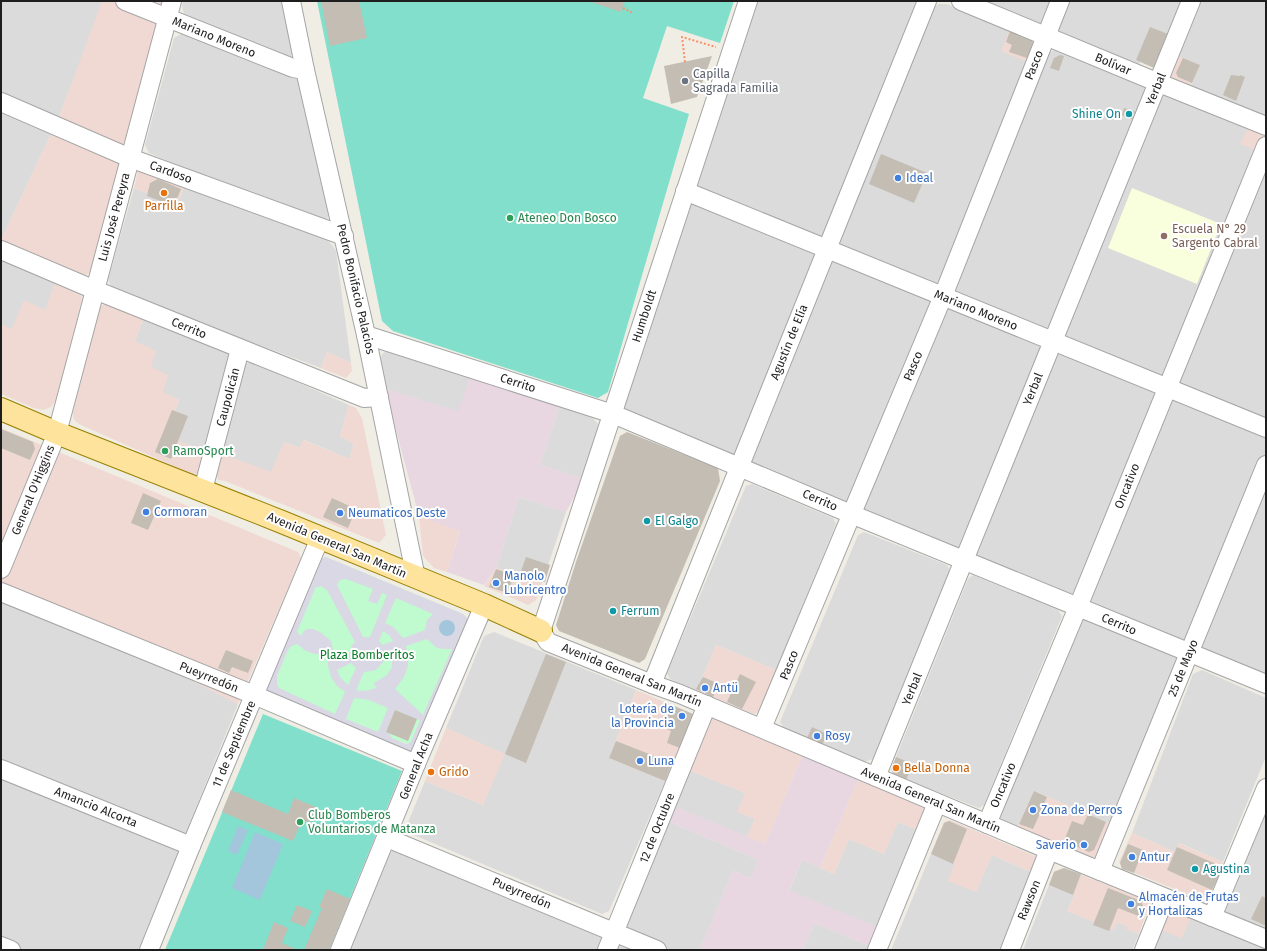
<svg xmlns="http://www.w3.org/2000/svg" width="1267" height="951" viewBox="0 0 1267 951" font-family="'Fira Sans',sans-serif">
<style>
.residential{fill:#dcdbdb}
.commercial{fill:#f0d9d3}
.industrial{fill:#e8d6e1}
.education{fill:#f9ffdd}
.park{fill:#c0facf}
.pitch{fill:#81dfcb}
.plaza{fill:#dad8e5;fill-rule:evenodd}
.water{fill:#a3c6dd}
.building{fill:#c4bdb3}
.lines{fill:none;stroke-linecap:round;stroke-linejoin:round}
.minor-casing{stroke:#a5a5a5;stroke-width:20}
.major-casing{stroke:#988000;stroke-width:24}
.path{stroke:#fb9169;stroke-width:2;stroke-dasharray:2 2;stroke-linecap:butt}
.minor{stroke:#fff;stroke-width:18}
.major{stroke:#fde39b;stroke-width:22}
.worship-dot{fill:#6b7280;stroke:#fff;stroke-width:1.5}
.culture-dot{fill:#0f9aa8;stroke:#fff;stroke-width:1.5}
.shop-dot{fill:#3f7fe0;stroke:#fff;stroke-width:1.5}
.food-dot{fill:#e8710a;stroke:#fff;stroke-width:1.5}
.leisure-dot{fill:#2e9e5b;stroke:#fff;stroke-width:1.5}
.education-dot{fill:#8d6e63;stroke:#fff;stroke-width:1.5}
.labels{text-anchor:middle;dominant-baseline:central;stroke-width:4;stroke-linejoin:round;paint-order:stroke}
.street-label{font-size:12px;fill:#1e1e1e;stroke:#fff}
.worship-label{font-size:12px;fill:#5b616d;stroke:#fff;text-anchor:start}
.culture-label{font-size:12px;fill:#0d838f;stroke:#fff;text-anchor:start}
.shop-label{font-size:12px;fill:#366cbe;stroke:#fff;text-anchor:start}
.food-label{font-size:12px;fill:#c56008;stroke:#fff;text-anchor:start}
.leisure-label{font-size:12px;fill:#27864d;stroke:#fff;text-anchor:start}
.education-label{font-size:12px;fill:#785e54;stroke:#fff;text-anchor:start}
.park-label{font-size:12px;fill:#0a7d28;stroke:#fff}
</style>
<rect width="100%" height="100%" fill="#efede4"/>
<g class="residential">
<polygon points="1,1 104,1 59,117 1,240"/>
<polygon points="183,1 284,1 293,49 292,54 290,57 285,59 185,17 182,7"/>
<polygon points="752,1 923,1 819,252 941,302 1048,53 1054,50 1059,50 1260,133 1263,137 1159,392 1266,436 1266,677 625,411 625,404 691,183"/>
<polygon points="974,1 1054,1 1046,19 1039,26"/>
<polygon points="1067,1 1187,1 1173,36 1135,67 1058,33 1056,27"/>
<polygon points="1198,1 1266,1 1266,118 1189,90 1200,65 1176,55"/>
<polygon points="938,4 947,4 1010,29 1027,62 940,286 836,243 932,10"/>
<polygon points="181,34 186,34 296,78 300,82 305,93 329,214 327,219 323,223 316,223 149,153 145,145 174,38"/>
<polygon points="1266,158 1266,426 1177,387"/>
<polygon points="186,183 319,237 328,241 332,245 336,251 351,363 327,352 321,368 117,292 112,288 108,280 134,188 177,205"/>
<polygon points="1,257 56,281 45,311 12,330 1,325"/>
<polygon points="145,315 230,353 232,359 208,453 178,441 175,411 179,400 162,392 151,367 135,341"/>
<polygon points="386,351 392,351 470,378 459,412 385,389 380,360 382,354"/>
<polygon points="246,363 254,363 349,405 340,436 354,444 349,459 304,440 300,448 284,442 271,473 219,453 244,365"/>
<polygon points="559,407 592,417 598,424 600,430 584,479 540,465"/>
<polygon points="752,484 833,518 836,524 776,670 716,645 697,690 670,679 667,673 746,486"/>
<polygon points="519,497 566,512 542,583 496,568"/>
<polygon points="864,532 947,565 950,570 873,759 864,762 784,728 780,722 858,535"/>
<polygon points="973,575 1058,610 1062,616 984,805 979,808 892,774 892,767 968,579"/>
<polygon points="1,583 238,704 138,950 1,950"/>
<polygon points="1088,617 1180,654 1111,824 1034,791 1016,829 996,819 1081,618"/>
<polygon points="494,632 636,690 609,758 665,781 609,911 602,914 409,833 405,830 425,781 483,805 504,754 446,728 484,636"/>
<polygon points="1202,670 1266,698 1266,756 1223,862 1179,843 1175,852 1132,833 1193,674"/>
<polygon points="686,769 745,793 755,819 747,837 671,805"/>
<polygon points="1266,802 1266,933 1225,916 1221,908"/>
<polygon points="665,820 759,860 751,878 733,871 700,950 669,950 628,933 623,927"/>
<polygon points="898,822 920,831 878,928 789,891 802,860 834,874 849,839 884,854"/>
<polygon points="393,850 640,950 350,950 387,856"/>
<polygon points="931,854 955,863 976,892 992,855 1031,872 999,950 891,950"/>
<polygon points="1049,885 1075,895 1067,911 1113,929 1117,922 1127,926 1127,929 1139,934 1132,950 1023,950"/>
<polygon points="1170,906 1266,943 1266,950 1149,950"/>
<polygon points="814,923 870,946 869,950 803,950"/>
</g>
<g class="commercial">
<polygon points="102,1 163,1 92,270 86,275 75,274 1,242 1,240 59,117"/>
<polygon points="1010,29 1035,40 1027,62 1001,51"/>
<polygon points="1176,55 1200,65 1189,90 1172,81 1169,74"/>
<polygon points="1248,128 1260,133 1263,137 1263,141 1259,151 1240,144"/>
<polygon points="140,167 186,183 177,205 134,188 138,171"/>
<polygon points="56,281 81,293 82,299 57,398 51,407 43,410 34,408 1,394 1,325 12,329 24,300 45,310"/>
<polygon points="105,304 145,315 135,341 156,351 151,367 168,375 163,392 179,400 175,411 188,416 178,441 208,453 202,472 198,474 192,474 81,425 75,421 73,417 73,412 98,313 101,306"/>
<polygon points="327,352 351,363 352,371 346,378 321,368"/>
<polygon points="349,405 356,408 362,418 386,535 379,543 225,481 218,480 215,471 219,453 271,472 284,442 300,448 303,440 349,459 354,444 340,436"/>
<polygon points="1,428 298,552 301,558 238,704 1,583"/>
<polygon points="419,516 460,530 447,572 434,568 423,556"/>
<polygon points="496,568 542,583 536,600 528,605 484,586"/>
<polygon points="716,645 776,670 758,712 754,714 697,690"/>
<polygon points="636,690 693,714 665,781 609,758"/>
<polygon points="718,715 804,752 765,844 747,837 755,819 737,812 745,793 686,769 711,717"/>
<polygon points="446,728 505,754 483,805 425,781"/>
<polygon points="860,775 925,807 925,817 920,831 898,822 884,854 849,839 834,874 820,868"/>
<polygon points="1034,791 1111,824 1098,855 1093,858 1087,858 1016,829"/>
<polygon points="950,820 1035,856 1035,860 1031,872 992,855 976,892 948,881 955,863 931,854 944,822"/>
<polygon points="1132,833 1175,852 1178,843 1223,862 1209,896 1200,899 1122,868 1119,862"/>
<polygon points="1064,868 1147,901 1149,905 1139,934 1126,929 1127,926 1117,922 1113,930 1067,911 1075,895 1049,885 1054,871"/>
<polygon points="1170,906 1193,912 1182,938 1158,929"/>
</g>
<g class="industrial">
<polygon points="470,378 559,407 540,465 584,479 566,512 519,497 496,568 484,585 447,572 460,531 419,516 385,389 458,411"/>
<polygon points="804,752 860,775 820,868 802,860 789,890 878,928 870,946 814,923 803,950 700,950 733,871 751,878 759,860 665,820 671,805 765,844"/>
</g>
<polygon class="education" points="1132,188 1221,224 1197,284 1108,248"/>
<polygon class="park" points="326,557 463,614 467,618 416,747 269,696"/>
<g class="pitch">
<polygon points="317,1 734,1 720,43 667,26 643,98 689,114 608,392 598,398 393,331 382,321"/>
<polygon points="263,714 402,771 329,950 165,950"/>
</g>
<path class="plaza" d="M326 557 463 614 467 618 468 624 416 747 410 752 265 691 319 559ZM346 579 373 589 368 601 377 604 382 593 387 595 370 637H363L337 585 340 580ZM321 586 327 590 355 642 352 645 349 655 335 660 331 641 320 632 313 629H307L303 632 301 636 297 632 314 591 315 588ZM396 598 433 614 427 620 425 630 403 638 393 627 385 623ZM445 620 452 622 455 627 442 635 439 630 441 623ZM383 631 389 635 393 641 382 645 379 641ZM427 639 437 648 444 649H452L423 715 395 689 404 677 408 666V655L406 646ZM297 644 306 651 315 654H327L328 666 331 677 337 686 345 692 335 714 279 688 277 685V676L288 650 290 647ZM397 650 398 657 392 659V667L387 675 374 683 376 688 365 691 356 690 364 672 376 670 383 662 385 654ZM351 663 356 668 348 685 340 677 337 670ZM354 698 369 700 388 708 378 732 346 719ZM395 710 420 720 411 742 409 743 406 744 392 738 389 733 386 732Z"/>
<g class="water">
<circle cx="447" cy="628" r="8"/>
<polygon points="238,826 248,830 237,855 228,851"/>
<polygon points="255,832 283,844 260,900 232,888"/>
</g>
<g class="building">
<polygon points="321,1 359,1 367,38 330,46"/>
<polygon points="588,1 625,1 621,12"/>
<polygon points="1150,27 1168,34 1154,68 1136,60"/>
<polygon points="1010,31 1031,39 1033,43 1027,58 1009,52 1012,45 1006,42"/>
<polygon points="1060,55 1064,56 1059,71 1050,68 1054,58"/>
<polygon points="712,56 697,97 671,104 664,66"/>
<polygon points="1183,58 1200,65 1192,83 1178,77 1176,73"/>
<polygon points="1231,75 1240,76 1240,75 1245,77 1236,101 1223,95"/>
<polygon points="1124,108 1136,112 1134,120 1122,115"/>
<polygon points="881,154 927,173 914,203 869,184"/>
<polygon points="158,179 181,189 174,206 147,196 150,183"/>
<polygon points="172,410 188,416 171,459 155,452"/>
<polygon points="1,429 33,442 35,449 30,460 1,448"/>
<polygon points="627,432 718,468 720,481 645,659 639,663 559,631 556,625 576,562 620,436"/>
<polygon points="143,493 161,501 148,530 131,523"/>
<polygon points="332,498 356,509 348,528 323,517"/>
<polygon points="526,557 550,565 545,582 520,574"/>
<polygon points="496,569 514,575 508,593 489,587"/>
<polygon points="226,650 253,661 248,673 232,667 229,673 218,668"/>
<polygon points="546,654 566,662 526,763 505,754"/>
<polygon points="740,674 756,682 742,709 727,702"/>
<polygon points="703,677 719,684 713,697 696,689"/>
<polygon points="672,705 693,714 680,748 667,743 671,731 663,727"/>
<polygon points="395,710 417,719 408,741 386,732"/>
<polygon points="812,727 827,734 822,745 807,738"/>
<polygon points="616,741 672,763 665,781 609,758"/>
<polygon points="896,757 913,764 906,780 894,774 891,769"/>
<polygon points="231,790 288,814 294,798 316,807 309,823 302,820 293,841 222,812"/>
<polygon points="1034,791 1047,797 1033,829 1019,824"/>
<polygon points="1088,814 1106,822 1094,850 1089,852 1064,841 1072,821 1083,825"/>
<polygon points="949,821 967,829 953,864 931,854 944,823"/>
<polygon points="1128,844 1143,850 1134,873 1122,869 1120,863"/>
<polygon points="1177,847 1223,867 1212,890 1167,870"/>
<polygon points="1064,868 1081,874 1073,895 1049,885 1054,872"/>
<polygon points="1108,888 1141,901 1144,909 1141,917 1118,908 1109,931 1093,925"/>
<polygon points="327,889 350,899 329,950 304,950 322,908 319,907"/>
<polygon points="1262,896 1266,898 1266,926 1251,919"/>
<polygon points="297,905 312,911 305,927 290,921"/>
<polygon points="274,922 288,928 282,943 298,950 263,950"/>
</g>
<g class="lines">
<g class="minor-casing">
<g id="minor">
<polyline points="125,1 293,68 305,70"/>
<polyline points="291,1 305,70 366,335 416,578"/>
<polyline points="748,1 541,631 548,642 652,684 680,694 1049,850 1266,939"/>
<polyline points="961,1 1159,83 1266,126"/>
<polyline points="1,102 130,158 344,236"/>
<polyline points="685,191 1266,428"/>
<polyline points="1,250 95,290 364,398 379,397"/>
<polyline points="366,335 613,414 851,514 1266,684"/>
<polyline points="203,490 240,349"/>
<polyline points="1,569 57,433 172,1"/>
<polyline points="1,592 254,695 416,764"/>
<polyline points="652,684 827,249 927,1"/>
<polyline points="762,728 943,296 1060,1"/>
<polyline points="1,769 191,846"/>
<polyline points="876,777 1191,1"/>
<polyline points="987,824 1078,607 1266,146"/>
<polyline points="387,838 657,950"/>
<polyline points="1100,871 1266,465"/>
<polyline points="1212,917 1266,788"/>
<polyline points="1,946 11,950"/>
<polyline points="149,950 191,846 320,538"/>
<polyline points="340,950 416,764 484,605"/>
<polyline points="607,950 707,705"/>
<polyline points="877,950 937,803"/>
<polyline points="1010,950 1049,850"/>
<polyline points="1144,950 1165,898"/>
</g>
</g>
<g class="major-casing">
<polyline id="major" points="1,409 57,433 282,522 484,605 541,631"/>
</g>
<g class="path">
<polyline points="623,8 633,13"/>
<polyline points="685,62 682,37 716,47"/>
</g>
<use href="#minor" class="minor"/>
<use href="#major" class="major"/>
</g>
<circle class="worship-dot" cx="685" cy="81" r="4"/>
<g class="culture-dot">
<circle cx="1129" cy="114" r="4"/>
<circle cx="647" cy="521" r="4"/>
<circle cx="613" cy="611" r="4"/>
<circle cx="1195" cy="869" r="4"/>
</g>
<g class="shop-dot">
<circle cx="898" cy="178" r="4"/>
<circle cx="146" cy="512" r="4"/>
<circle cx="340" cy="513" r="4"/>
<circle cx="496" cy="583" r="4"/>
<circle cx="705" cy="688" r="4"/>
<circle cx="682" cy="716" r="4"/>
<circle cx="817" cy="736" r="4"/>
<circle cx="640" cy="761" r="4"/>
<circle cx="1033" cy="810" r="4"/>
<circle cx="1084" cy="845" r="4"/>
<circle cx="1132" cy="857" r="4"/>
<circle cx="1131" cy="904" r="4"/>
</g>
<g class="food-dot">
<circle cx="164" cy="193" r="4"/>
<circle cx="896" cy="768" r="4"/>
<circle cx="431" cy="772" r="4"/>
</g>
<g class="leisure-dot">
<circle cx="510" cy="218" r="4"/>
<circle cx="165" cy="451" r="4"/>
<circle cx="300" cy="822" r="4"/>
</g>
<circle class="education-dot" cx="1164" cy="236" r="4"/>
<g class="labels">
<g class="street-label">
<text transform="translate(214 37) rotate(22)">Mariano Moreno</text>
<text transform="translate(1113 64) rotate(23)">Bolívar</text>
<text transform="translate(1034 65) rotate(-68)">Pasco</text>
<text transform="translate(1156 89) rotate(-68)">Yerbal</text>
<text transform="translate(171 172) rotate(20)">Cardoso</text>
<text transform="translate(114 217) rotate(-75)">Luis José Pereyra</text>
<text transform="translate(356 289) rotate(77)">Pedro Bonifacio Palacios</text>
<text transform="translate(976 310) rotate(22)">Mariano Moreno</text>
<text transform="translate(644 316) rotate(-72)">Humboldt</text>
<text transform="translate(189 328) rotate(22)">Cerrito</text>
<text transform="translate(789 342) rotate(-68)">Agustín de Elía</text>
<text transform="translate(913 366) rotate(-67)">Pasco</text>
<text transform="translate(518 383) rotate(18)">Cerrito</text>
<text transform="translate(1033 389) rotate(-68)">Yerbal</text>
<text transform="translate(228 397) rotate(-75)">Caupolicán</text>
<text transform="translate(1127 486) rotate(-68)">Oncativo</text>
<text transform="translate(33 490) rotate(-68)">General O'Higgins</text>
<text transform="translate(820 500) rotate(23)">Cerrito</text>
<text transform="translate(337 545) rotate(23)">Avenida General San Martín</text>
<text transform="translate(1119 624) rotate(23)">Cerrito</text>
<text transform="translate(789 665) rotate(-68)">Pasco</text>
<text transform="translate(1183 668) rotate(-68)">25 de Mayo</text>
<text transform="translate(632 675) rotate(22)">Avenida General San Martín</text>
<text transform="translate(209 677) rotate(22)">Pueyrredón</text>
<text transform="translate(912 689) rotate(-68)">Yerbal</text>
<text transform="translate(234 744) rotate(-67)">11 de Septiembre</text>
<text transform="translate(416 766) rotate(-68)">General Acha</text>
<text transform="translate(1003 785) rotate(-67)">Oncativo</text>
<text transform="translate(931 800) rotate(23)">Avenida General San Martín</text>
<text transform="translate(96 807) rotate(22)">Amancio Alcorta</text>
<text transform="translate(657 828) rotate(-68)">12 de Octubre</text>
<text transform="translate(522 893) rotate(23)">Pueyrredón</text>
<text transform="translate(1029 900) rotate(-68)">Rawson</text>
</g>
<g class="worship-label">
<text x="693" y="74">Capilla<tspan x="693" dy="14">Sagrada Familia</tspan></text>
</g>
<g class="culture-label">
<text x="1121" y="114" text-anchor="end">Shine On</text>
<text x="655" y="521">El Galgo</text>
<text x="621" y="611">Ferrum</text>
<text x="1203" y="869">Agustina</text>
</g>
<g class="shop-label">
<text x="906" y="178">Ideal</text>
<text x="154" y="512">Cormoran</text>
<text x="348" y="513">Neumaticos Deste</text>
<text x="504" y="576">Manolo<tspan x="504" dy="14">Lubricentro</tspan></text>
<text x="713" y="688">Antü</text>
<text x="674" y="709" text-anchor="end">Lotería de<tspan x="674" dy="14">la Provincia</tspan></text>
<text x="825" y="736">Rosy</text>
<text x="648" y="761">Luna</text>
<text x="1041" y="810">Zona de Perros</text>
<text x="1076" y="845" text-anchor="end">Saverio</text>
<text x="1140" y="857">Antur</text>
<text x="1139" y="897">Almacén de Frutas<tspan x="1139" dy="14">y Hortalizas</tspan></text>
</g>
<g class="food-label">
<text x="164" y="206" text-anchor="middle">Parrilla</text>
<text x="904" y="768">Bella Donna</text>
<text x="439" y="772">Grido</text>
</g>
<g class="leisure-label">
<text x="518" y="218">Ateneo Don Bosco</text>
<text x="173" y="451">RamoSport</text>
<text x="308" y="815">Club Bomberos<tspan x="308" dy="14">Voluntarios de Matanza</tspan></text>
</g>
<g class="education-label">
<text x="1172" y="229">Escuela N° 29<tspan x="1172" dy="14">Sargento Cabral</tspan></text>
</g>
<g class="park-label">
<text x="367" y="655">Plaza Bomberitos</text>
</g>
</g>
<rect width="1267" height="951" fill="none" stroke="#1e1e1e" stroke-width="4"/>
</svg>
